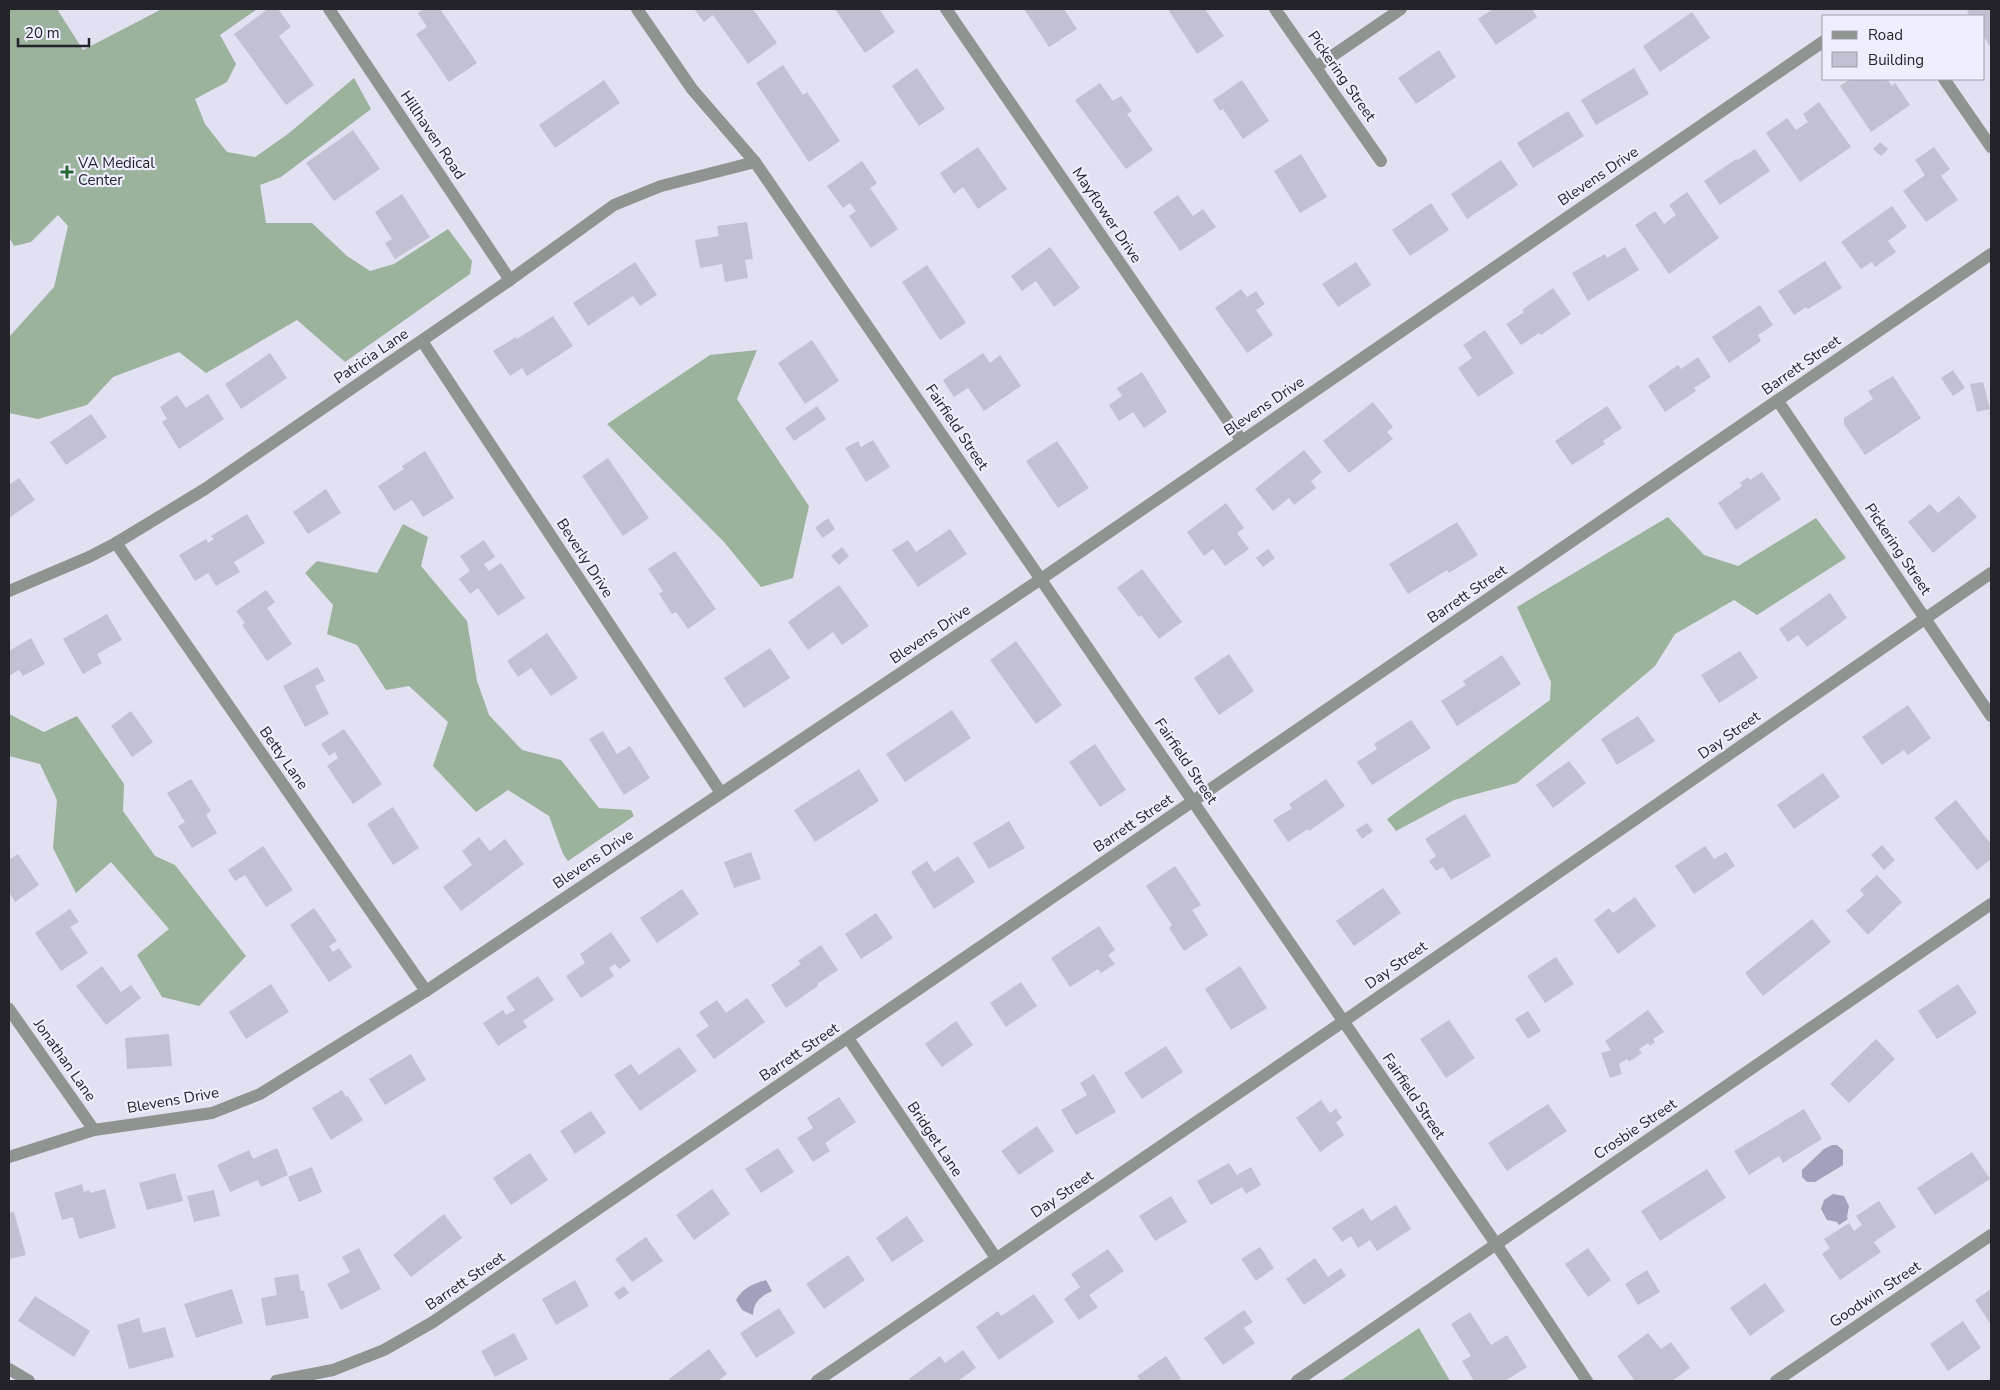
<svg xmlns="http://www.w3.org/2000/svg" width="2000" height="1390" viewBox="0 0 2000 1390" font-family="'Nunito Sans',sans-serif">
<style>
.forest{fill:#9bb29c}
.water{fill:#a2a1bd}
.building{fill:#c1c1d1}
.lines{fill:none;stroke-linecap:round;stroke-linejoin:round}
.minor{stroke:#8e948f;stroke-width:12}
.poi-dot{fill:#276933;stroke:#eef;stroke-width:2}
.labels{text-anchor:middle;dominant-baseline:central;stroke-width:4.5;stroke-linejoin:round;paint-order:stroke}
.street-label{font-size:15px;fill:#232329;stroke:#eef}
.poi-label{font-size:15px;fill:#232329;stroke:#eef;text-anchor:start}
</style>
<rect width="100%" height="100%" fill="#e1e1f1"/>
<g class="forest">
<polygon points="9,9 57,9 83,50 162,9 257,9 220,35 236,64 227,82 195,99 205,124 227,152 255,157 288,134 354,78 371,109 281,177 260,185 266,223 312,223 347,256 370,271 394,264 448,229 472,261 470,274 345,362 297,320 206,373 179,352 113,377 87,405 38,419 9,413 9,337 54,287 68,226 58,215 31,242 14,246 9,237"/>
<polygon points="757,350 737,399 809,506 793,578 761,587 724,542 607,424 710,355"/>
<polygon points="1668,517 1704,555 1738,566 1816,518 1846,558 1757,615 1734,600 1675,634 1655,666 1517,783 1454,800 1396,831 1387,819 1550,700 1551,682 1517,607"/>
<polygon points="403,524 428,537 421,566 467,621 477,681 489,715 522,750 561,760 599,808 631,810 634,816 568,861 563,854 549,816 508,790 476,812 433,766 448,722 409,686 386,690 357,645 327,634 333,605 305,573 317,561 377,573"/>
<polygon points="9,714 44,732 77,716 124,784 123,811 155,856 175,865 246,956 199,1006 162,997 137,955 169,929 111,862 76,893 53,848 57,800 40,764 9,756"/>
<polygon points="1419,1328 1450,1381 1340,1381"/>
</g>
<g class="water">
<polygon points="1832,1145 1837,1145 1843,1150 1843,1165 1815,1182 1807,1182 1802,1177 1802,1170 1824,1149"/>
<polygon points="1833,1194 1844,1196 1849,1206 1847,1217 1848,1219 1839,1225 1837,1222 1827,1220 1821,1209 1824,1200"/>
<path d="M766 1280 772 1291C760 1297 754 1301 753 1315L742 1310 736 1300C743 1288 753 1284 766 1280Z"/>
</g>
<g class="building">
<polygon points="268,9 278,9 291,27 279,36 314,85 286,105 234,34"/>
<polygon points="424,9 440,9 477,63 449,82 416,34 427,27 418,13"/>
<polygon points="694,9 753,9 777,43 748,64 713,15 704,22"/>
<polygon points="835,9 879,9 895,32 865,53"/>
<polygon points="1024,9 1064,9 1077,29 1049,47"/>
<polygon points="1172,9 1205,9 1224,36 1197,54 1169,11"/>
<polygon points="1493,9 1532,9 1537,17 1496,45 1478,19"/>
<polygon points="1971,9 1991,9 1991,48 1984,37 1984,16 1970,16 1967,11"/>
<polygon points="1692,12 1710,38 1660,72 1643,46"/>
<polygon points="1439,50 1456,77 1416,104 1398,78"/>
<polygon points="783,65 803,95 807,92 840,141 809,162 756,83"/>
<polygon points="917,68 945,109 919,126 892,86"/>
<polygon points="1634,68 1649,94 1596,125 1581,100"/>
<polygon points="1850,79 1887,79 1892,86 1895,83 1910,105 1871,132 1840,86"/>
<polygon points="604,80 620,103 555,148 539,125"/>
<polygon points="1242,80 1269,121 1243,139 1223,109 1220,111 1213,100"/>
<polygon points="1100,83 1113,101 1121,96 1132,111 1127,114 1153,150 1126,169 1075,100"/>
<polygon points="1819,102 1851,147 1800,182 1766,133 1787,118 1796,130 1808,122 1803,114"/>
<polygon points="1568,111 1584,136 1533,168 1517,143"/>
<polygon points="353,130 380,169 334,201 306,163"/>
<polygon points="1880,142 1888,149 1881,156 1873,149"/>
<polygon points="978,147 1007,189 978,209 963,187 954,194 940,173"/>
<polygon points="1934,147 1950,169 1941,176 1958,200 1926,222 1903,191 1925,175 1915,160"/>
<polygon points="1755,149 1770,171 1720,205 1704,181 1736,159 1738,160"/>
<polygon points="1301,154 1327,197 1300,213 1274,171"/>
<polygon points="1501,160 1518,185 1467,219 1451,194"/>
<polygon points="862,161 877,183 870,188 898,229 871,248 849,216 856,211 850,203 843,208 827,186"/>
<polygon points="1687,192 1719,238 1669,274 1635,225 1655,211 1664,224 1676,215 1669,205"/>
<polygon points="402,194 430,237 395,259 385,243 392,239 375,212"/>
<polygon points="1178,195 1193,216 1203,209 1216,227 1180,251 1153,212"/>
<polygon points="1431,203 1449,230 1410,256 1392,230"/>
<polygon points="1892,206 1907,227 1888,241 1896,252 1875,267 1872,262 1861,269 1841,242"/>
<polygon points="747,222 753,259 745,260 748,278 725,282 722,264 700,268 695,240 719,236 717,226"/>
<polygon points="1050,247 1080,288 1054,307 1036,281 1022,291 1011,276"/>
<polygon points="1625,247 1639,270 1588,301 1572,273 1605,254 1607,258"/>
<polygon points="1825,261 1842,288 1808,309 1806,307 1794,315 1778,291"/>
<polygon points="635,262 657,295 640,306 633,296 588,326 573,303"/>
<polygon points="1356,262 1371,285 1338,307 1322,284"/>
<polygon points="927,265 966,323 940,340 902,282"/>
<polygon points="1553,288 1571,314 1541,335 1539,333 1521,345 1506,324 1524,312 1522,310"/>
<polygon points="1241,289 1247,297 1256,291 1265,304 1256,310 1273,335 1247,353 1215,308"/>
<polygon points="1760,305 1773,325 1758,335 1761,341 1729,363 1712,337"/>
<polygon points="553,316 573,346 527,376 522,368 510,376 493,351 516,337 517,339"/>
<polygon points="1485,330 1514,373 1478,397 1458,368 1472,358 1463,345"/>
<polygon points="812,340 839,381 805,404 778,363"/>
<polygon points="270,353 287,378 241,409 225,384"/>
<polygon points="983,353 990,363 1000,355 1021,386 984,411 968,388 954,397 943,380"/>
<polygon points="1698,357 1711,377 1694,388 1696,391 1665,412 1648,386 1678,365 1681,369"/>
<polygon points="1953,370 1965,388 1953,396 1941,378"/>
<polygon points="1142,372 1167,412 1144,428 1133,412 1119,421 1109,405 1122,396 1117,388"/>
<polygon points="1893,376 1921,418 1865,455 1844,424 1844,418 1873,399 1868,391"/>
<polygon points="1983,382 1990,409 1977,412 1970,384"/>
<polygon points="208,394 224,419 179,449 162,422 167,419 160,407 177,395 186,408"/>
<polygon points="1373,402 1393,427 1387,432 1393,439 1349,473 1323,441"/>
<polygon points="817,406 826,419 794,441 785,428"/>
<polygon points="1607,406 1622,428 1603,441 1605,444 1572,465 1555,441"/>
<polygon points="91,414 107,437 66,465 50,442"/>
<polygon points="873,440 890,467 866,482 845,448 858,441 861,447"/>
<polygon points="1057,441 1089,488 1058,508 1026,461"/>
<polygon points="1304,450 1322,472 1311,481 1316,488 1294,505 1289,498 1273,511 1255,489"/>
<polygon points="425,451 454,498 423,517 412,500 394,511 378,486 404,469 402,466"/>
<polygon points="608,458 649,518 623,536 582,476"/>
<polygon points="1762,472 1781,499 1736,530 1718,503 1742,486 1740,483 1748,477 1750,480"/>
<polygon points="19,478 35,500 9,518 9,485"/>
<polygon points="326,489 341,513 308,534 293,512"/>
<polygon points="1959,496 1977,517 1933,553 1908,522 1930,504 1938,513"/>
<polygon points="1226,503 1244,528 1237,533 1249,549 1225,566 1213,549 1204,556 1187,532"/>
<polygon points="247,514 265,543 234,562 240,572 216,586 208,573 195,581 179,555 206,539 208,543 214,539 211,536"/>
<polygon points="828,518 835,529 823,538 815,528"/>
<polygon points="1457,522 1478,555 1449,573 1447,570 1408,594 1389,564"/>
<polygon points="950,529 967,554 918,587 892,550 908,540 916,552"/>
<polygon points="484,540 495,557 484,564 489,571 501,563 525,598 498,616 478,588 470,594 459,579 470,571 460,556"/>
<polygon points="842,547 849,556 839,565 831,556"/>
<polygon points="1268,549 1275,558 1263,567 1256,558"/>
<polygon points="675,551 716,609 688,629 676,612 672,614 659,594 663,591 648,569"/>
<polygon points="1142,569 1182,622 1159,639 1141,615 1139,617 1117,588"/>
<polygon points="839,585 869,626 842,645 833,632 808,650 788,622"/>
<polygon points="266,590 275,602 267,608 292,644 267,661 242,625 245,623 236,611"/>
<polygon points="1830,593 1847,618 1807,647 1798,635 1788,642 1779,629"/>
<polygon points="107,614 122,640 97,654 102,663 83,674 63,639"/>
<polygon points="547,633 578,678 551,696 531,668 518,677 507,661"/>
<polygon points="31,638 45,664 23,676 19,670 9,676 9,651"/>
<polygon points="1016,641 1062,705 1036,724 990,660"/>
<polygon points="770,648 790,678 744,708 724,678"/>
<polygon points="1740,651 1758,678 1719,703 1701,675"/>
<polygon points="1229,654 1254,691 1219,715 1194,678"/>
<polygon points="1502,655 1521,684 1457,726 1441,701 1466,685 1463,681"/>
<polygon points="318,667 325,681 315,686 329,714 305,727 283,686"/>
<polygon points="1908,705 1931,738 1908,755 1904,750 1882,765 1862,737"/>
<polygon points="952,710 971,738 905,782 886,754"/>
<polygon points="131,711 153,742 132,757 111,726"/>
<polygon points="1638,716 1655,741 1617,765 1601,739"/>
<polygon points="1411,720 1431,748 1372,785 1357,762 1377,749 1374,744"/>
<polygon points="344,729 382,784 353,804 327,766 338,758 335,752 329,756 321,744"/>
<polygon points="603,731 617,754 630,746 650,778 624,795 589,739"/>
<polygon points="1095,744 1126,790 1100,807 1069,762"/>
<polygon points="1569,761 1586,783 1553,808 1536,785"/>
<polygon points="859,769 879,801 815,842 794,810"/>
<polygon points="1823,773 1840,797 1794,829 1777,805"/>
<polygon points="191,779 211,811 206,815 217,833 192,848 178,826 185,822 167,793"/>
<polygon points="1326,779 1345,806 1309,831 1308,829 1288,842 1273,820 1292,808 1289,804"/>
<polygon points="1956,800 1991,844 1991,859 1977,870 1934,818"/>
<polygon points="393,807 419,848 393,865 367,824"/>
<polygon points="1465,814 1491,856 1451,880 1443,867 1436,871 1429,861 1436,856 1425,839"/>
<polygon points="1009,821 1025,848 989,869 973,843"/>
<polygon points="1367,823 1373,831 1362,839 1356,830"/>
<polygon points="479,837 490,851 505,839 524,864 461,911 443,887 472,865 462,851"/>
<polygon points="1882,845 1895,860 1884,870 1871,855"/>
<polygon points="263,846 293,890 266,907 245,875 235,881 228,870"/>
<polygon points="1705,846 1714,859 1726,852 1735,866 1694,894 1675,866"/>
<polygon points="751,852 761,879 734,888 724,862"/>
<polygon points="18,854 39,885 15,902 9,892 9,860"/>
<polygon points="958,856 975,882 934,909 911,872 927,861 934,872"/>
<polygon points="1175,866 1201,905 1192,910 1208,935 1184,951 1169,928 1172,925 1146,886"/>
<polygon points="1877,875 1902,902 1868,935 1846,911 1864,895 1860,890"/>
<polygon points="1383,888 1401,913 1354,946 1336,921"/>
<polygon points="682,889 699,914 657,943 640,918"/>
<polygon points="1635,897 1656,926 1618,954 1594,920 1609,908 1613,913"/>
<polygon points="314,908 337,941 329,946 333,952 339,948 352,967 329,982 290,925"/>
<polygon points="70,909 79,922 70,927 88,953 61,971 35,933"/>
<polygon points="876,913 893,938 861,959 845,934"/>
<polygon points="1812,919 1831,942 1763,996 1745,973"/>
<polygon points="1099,926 1115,950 1108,955 1115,964 1101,973 1098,969 1070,987 1051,958"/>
<polygon points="611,932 631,961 619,969 615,964 609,968 614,976 581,998 566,976 585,963 580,954"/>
<polygon points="821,945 838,970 817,984 818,986 786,1008 771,985 801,964 798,961"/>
<polygon points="1556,957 1574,984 1545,1003 1527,976"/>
<polygon points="102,966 121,992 131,985 141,998 106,1025 76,986"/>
<polygon points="1240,966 1267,1008 1231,1030 1205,989"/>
<polygon points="538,976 554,1000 523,1021 527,1027 498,1046 483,1023 503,1010 506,1015 515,1010 506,997"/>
<polygon points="1021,982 1037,1006 1006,1027 990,1003"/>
<polygon points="271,984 289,1012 246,1039 229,1012"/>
<polygon points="1958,984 1977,1013 1937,1039 1918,1011"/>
<polygon points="747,998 765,1022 714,1059 696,1035 709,1026 699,1012 717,1000 726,1013"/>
<polygon points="1648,1010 1664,1032 1653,1039 1655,1042 1650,1046 1648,1043 1639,1049 1642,1053 1629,1062 1627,1059 1619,1064 1622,1074 1610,1078 1601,1053 1611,1050 1605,1041"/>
<polygon points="1528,1011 1541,1031 1528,1039 1515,1019"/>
<polygon points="1449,1020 1475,1058 1446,1078 1420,1039"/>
<polygon points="956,1021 973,1045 942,1067 925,1044"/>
<polygon points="169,1034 172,1066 127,1069 125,1038"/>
<polygon points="1876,1039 1895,1059 1849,1103 1830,1084"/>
<polygon points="1166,1046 1183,1072 1142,1099 1124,1073"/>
<polygon points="679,1047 697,1071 640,1111 614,1075 631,1064 639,1075"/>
<polygon points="411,1054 426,1080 385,1105 369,1079"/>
<polygon points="1094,1074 1116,1112 1076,1135 1061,1110 1087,1095 1080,1083"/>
<polygon points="342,1090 346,1097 348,1096 363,1120 331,1140 312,1108"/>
<polygon points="839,1097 856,1122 825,1143 830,1151 813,1162 797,1138 813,1128 807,1118"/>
<polygon points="1321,1100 1330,1113 1336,1109 1342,1118 1336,1122 1344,1135 1320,1152 1296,1118"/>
<polygon points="1548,1104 1567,1131 1507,1171 1488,1143"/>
<polygon points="1804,1109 1822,1139 1783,1163 1779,1156 1749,1175 1734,1151"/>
<polygon points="591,1111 606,1133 575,1154 560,1131"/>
<polygon points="1037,1126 1054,1151 1019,1175 1001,1151"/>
<polygon points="277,1148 288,1175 261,1187 258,1180 230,1192 217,1165 249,1150 253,1159"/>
<polygon points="778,1148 794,1172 761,1193 745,1169"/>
<polygon points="1972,1152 1990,1179 1935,1215 1917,1188"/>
<polygon points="530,1153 548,1180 511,1205 493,1178"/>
<polygon points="1229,1163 1237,1175 1251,1167 1261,1185 1246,1194 1242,1187 1211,1205 1197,1181"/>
<polygon points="312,1167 322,1192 299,1202 288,1177"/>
<polygon points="1707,1169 1726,1198 1660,1241 1641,1211"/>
<polygon points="175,1173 183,1201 147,1210 139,1183"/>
<polygon points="82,1184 84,1192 89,1190 90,1193 105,1189 116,1228 79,1239 73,1217 62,1220 54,1193"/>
<polygon points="712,1189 730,1214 694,1240 676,1215"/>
<polygon points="214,1190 220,1216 194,1222 187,1196"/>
<polygon points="1171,1196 1187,1222 1155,1241 1139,1216"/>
<polygon points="1879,1201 1896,1227 1874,1242 1881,1252 1840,1280 1822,1254 1830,1248 1824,1239 1849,1223 1854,1231 1862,1225 1856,1216"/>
<polygon points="1396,1205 1411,1229 1377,1251 1370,1240 1358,1248 1351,1236 1342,1242 1332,1228 1363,1208 1371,1221"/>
<polygon points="14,1212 26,1255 9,1259 9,1213"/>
<polygon points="444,1214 462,1238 411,1277 393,1255"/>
<polygon points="907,1216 924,1241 892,1262 876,1238"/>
<polygon points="646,1237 663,1261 632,1282 615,1259"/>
<polygon points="1260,1247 1274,1268 1256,1281 1241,1259"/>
<polygon points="359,1248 381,1289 341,1310 327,1284 350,1272 342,1257"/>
<polygon points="1588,1248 1611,1280 1588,1297 1565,1264"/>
<polygon points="1108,1249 1124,1271 1089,1295 1098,1307 1079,1320 1064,1299 1080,1287 1071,1274"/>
<polygon points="848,1255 865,1280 824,1309 806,1284"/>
<polygon points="1315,1258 1328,1277 1341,1268 1346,1276 1304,1305 1286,1279"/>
<polygon points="1647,1270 1660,1292 1638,1305 1625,1284"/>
<polygon points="298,1274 301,1291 304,1291 309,1318 266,1326 261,1298 277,1295 274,1278"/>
<polygon points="575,1280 589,1306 556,1325 542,1299"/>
<polygon points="1765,1283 1785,1311 1750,1336 1730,1308"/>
<polygon points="624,1286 629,1293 619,1300 614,1293"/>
<polygon points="232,1289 243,1323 196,1338 184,1304"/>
<polygon points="1991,1289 1991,1325 1975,1300"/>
<polygon points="1034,1294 1054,1322 999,1360 976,1327 998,1311 1001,1316"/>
<polygon points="35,1296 90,1331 74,1357 18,1321"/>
<polygon points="779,1308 795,1333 756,1358 740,1333"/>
<polygon points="1244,1310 1253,1322 1244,1328 1255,1343 1223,1365 1204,1338"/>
<polygon points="1470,1312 1491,1345 1507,1335 1527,1367 1505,1381 1474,1381 1462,1361 1471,1356 1451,1324"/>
<polygon points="139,1318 143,1333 165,1327 174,1357 129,1369 117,1325"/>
<polygon points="1963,1321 1981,1348 1948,1371 1930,1344"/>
<polygon points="514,1333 528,1359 495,1377 481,1351"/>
<polygon points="1648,1333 1661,1349 1671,1342 1690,1368 1672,1381 1635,1381 1617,1356"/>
<polygon points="709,1349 727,1374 718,1381 670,1381 669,1379"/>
<polygon points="963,1350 976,1368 958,1381 911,1381 909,1379 940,1356 945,1363"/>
<polygon points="1166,1356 1181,1379 1177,1381 1141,1381 1137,1376"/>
</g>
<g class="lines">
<g class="minor">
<polyline points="329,9 510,280"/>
<polyline points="637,9 692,89 755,162 1496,1244 1587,1381"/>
<polyline points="946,9 1242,441"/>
<polyline points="1275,9 1381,161"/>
<polyline points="1316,67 1401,9"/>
<polyline points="1944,79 1991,147"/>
<polyline points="422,341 721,793"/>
<polyline points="1778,401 1991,716"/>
<polyline points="116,543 426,991"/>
<polyline points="9,591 89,557 116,543 205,489 510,280 614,205 661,186 755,162"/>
<polyline points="9,1009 94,1130"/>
<polyline points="848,1038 996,1258"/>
<polyline points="9,1157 94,1130 212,1113 260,1094 426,991 1041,579 1824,41"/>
<polyline points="9,1369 29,1381"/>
<polyline points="276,1381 333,1370 384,1350 433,1322 1991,254"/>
<polyline points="817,1381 1344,1021 1991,573"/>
<polyline points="1297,1381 1991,904"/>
<polyline points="1776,1381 1991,1235"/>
</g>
</g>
<path class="poi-dot" d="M64.5 164.5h5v5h5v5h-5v5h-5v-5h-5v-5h5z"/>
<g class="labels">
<g class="street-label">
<text transform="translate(1342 76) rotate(55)">Pickering Street</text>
<text transform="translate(433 135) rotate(56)">Hillhaven Road</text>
<text transform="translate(1598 176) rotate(-34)">Blevens Drive</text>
<text transform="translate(1107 215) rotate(56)">Mayflower Drive</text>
<text transform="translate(371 356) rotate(-34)">Patricia Lane</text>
<text transform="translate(1801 365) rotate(-35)">Barrett Street</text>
<text transform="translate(1264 406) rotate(-34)">Blevens Drive</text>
<text transform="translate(957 427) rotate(56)">Fairfield Street</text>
<text transform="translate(1898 549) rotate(56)">Pickering Street</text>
<text transform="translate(585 558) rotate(57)">Beverly Drive</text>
<text transform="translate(1467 594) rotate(-34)">Barrett Street</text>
<text transform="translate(930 634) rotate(-34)">Blevens Drive</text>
<text transform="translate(1729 735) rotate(-35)">Day Street</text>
<text transform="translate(284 758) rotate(55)">Betty Lane</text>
<text transform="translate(1186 761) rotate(56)">Fairfield Street</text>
<text transform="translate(1133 823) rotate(-34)">Barrett Street</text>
<text transform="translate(593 859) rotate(-34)">Blevens Drive</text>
<text transform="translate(1396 965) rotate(-35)">Day Street</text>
<text transform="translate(799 1052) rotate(-34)">Barrett Street</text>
<text transform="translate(65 1060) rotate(55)">Jonathan Lane</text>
<text transform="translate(1414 1096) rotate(56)">Fairfield Street</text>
<text transform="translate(173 1100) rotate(-10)">Blevens Drive</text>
<text transform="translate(1635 1129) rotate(-34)">Crosbie Street</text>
<text transform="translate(935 1139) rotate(56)">Bridget Lane</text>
<text transform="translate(1062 1194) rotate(-34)">Day Street</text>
<text transform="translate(465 1281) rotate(-34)">Barrett Street</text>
<text transform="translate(1875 1294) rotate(-34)">Goodwin Street</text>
</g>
<g class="poi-label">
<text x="78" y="163">VA Medical<tspan x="78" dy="17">Center</tspan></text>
</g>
</g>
<rect width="2000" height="1390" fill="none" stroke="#232329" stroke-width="20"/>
<rect x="1822" y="15" width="162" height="65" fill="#eeeeff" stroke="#9d9da9"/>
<rect x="1832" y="31" width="25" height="8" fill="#8e948f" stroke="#9d9da9"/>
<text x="1868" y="40" font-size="15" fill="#232329">Road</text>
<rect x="1832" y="52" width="25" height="15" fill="#c1c1d1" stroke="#9d9da9"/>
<text x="1868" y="65" font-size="15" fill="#232329">Building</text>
<path d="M18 38v8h71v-8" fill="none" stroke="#232329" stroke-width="2.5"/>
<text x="25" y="38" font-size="15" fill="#232329" stroke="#eeeeff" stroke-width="4" paint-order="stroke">20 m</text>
</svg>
